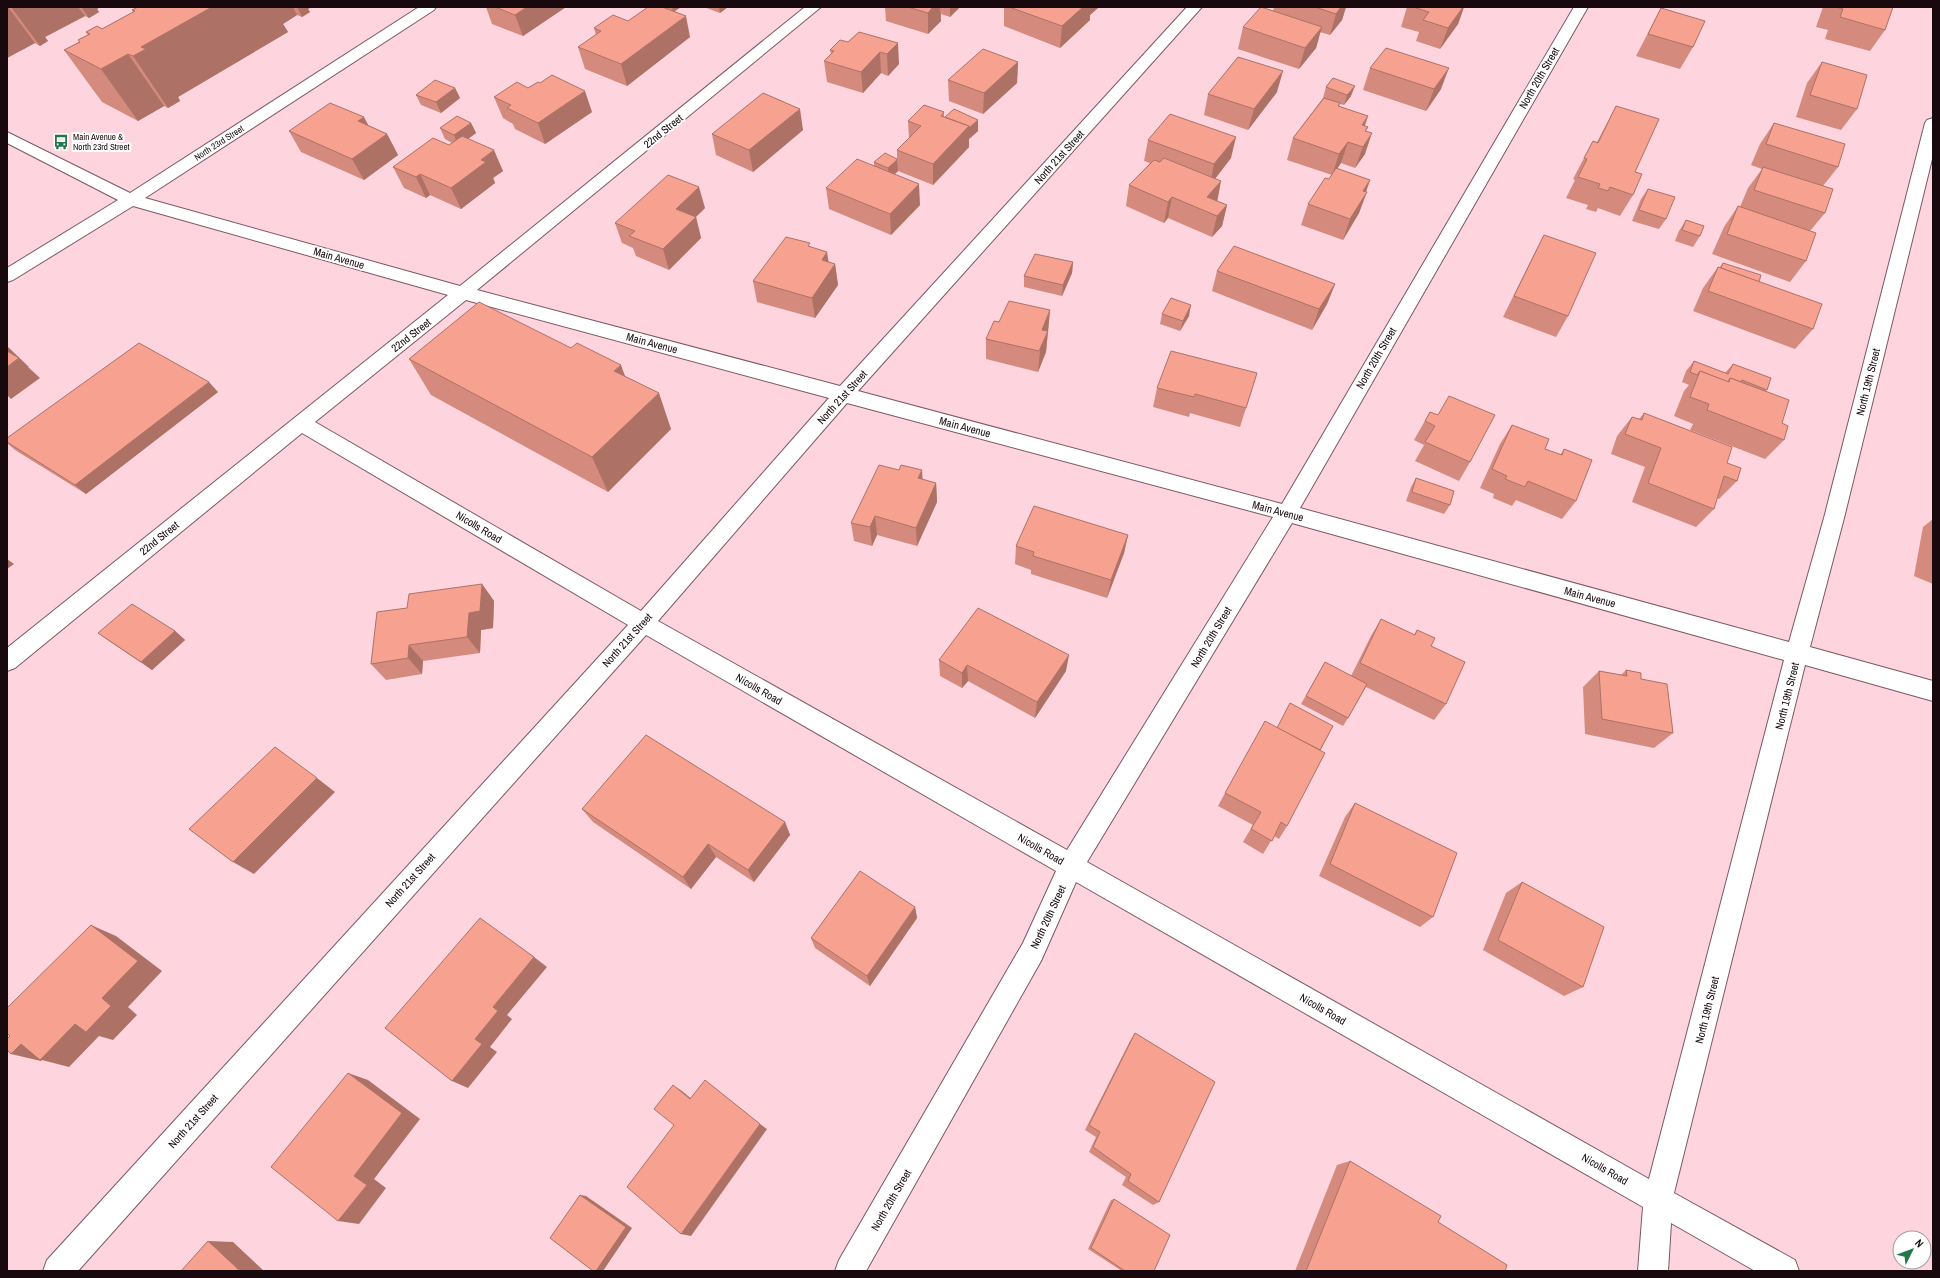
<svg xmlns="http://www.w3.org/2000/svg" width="1940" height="1278" viewBox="0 0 1940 1278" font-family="'Archivo Narrow',sans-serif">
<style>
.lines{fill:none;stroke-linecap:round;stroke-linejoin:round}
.minor-casing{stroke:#7c5862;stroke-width:2}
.minor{fill:#fff;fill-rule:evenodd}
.wall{fill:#d48b7d}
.shaded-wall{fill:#ad7166}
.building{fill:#f7a291;stroke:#ad7166}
.labels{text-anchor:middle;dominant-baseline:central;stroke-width:4;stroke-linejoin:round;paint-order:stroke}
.far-poi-label{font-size:9px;fill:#17090d;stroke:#fff;text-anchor:start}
.far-street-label{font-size:9px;fill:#17090d;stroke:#fff}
.street-label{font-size:11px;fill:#17090d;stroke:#fff}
</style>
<rect width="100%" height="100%" fill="#fed4df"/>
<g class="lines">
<g class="minor-casing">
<path id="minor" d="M419 7H436L434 10 145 198 460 286 805 7H821L477 290 840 386 1187 7H1202L858 391 1282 504 1574 7H1588L1300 508 1789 642 1824 518 1925 123 1927 120 1933 118V155L1844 518 1810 647 1933 681V701L1805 665 1674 1193 1795 1260 1799 1271H1755L1671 1223 1668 1271H1638L1643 1207 1076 882 1041 961 866 1271H835L839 1260 1023 943 1056 871 646 635 78 1271H43L47 1260 628 625 302 433 15 668 7 671V648L448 295 133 206 13 280 7 282V268L118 200 7 143V132L130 193ZM466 300 829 398 641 611 315 422ZM847 403 1273 517 1067 850 658 621ZM1292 523 1784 660 1649 1179 1087 862Z"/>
</g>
<use href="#minor" class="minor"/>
</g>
<g class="wall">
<polygon points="7,7 100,7 97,9 99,12 89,18 85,16 45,37 48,41 40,46 35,43 7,58"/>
<polygon points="138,7 311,7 308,9 310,12 302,17 297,15 283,24 288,32 178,97 180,101 168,108 164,106 138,121 102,102 64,50 79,42 78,40 88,35 86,32 102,29 133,12 132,10"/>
<polygon points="486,7 566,7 523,36 492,24"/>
<polygon points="663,7 681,7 674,12 690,37 627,86 585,69 578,47 596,35 594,28 628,21 669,10"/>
<polygon points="704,7 728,7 720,13"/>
<polygon points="885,7 960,7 950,17 941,14 941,21 928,34 886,21"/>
<polygon points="1004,7 1099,7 1090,15 1090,20 1060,48 1004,26"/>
<polygon points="1274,7 1346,7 1342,20 1330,35 1320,32 1316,48 1299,69 1238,49 1243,27 1273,11"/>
<polygon points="1407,7 1464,7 1458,24 1440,49 1416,41 1419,32 1401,27"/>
<polygon points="1823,7 1893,7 1885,30 1870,51 1825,39 1828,30 1816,27"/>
<polygon points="1661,8 1693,47 1680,69 1636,56"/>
<polygon points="859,32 899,64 888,76 881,73 863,93 827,82 824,61 831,54 830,50 848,42"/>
<polygon points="1018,62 1017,83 983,114 949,101 948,80"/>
<polygon points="1822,62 1857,109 1841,130 1796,117 1807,83"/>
<polygon points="1370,68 1441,89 1426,111 1363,90"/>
<polygon points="1333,78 1351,96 1344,105 1340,104 1339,106 1365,126 1368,127 1366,131 1365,154 1355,168 1341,163 1337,169 1370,180 1359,213 1343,240 1301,225 1308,204 1329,179 1332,175 1287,160 1293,138 1323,98 1326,87"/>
<polygon points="540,83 592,112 545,144 515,129 513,124 503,118 494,97 528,88"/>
<polygon points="455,88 460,98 441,113 421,105 416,95"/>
<polygon points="1277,92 1248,130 1204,115 1208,94"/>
<polygon points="1616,106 1635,172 1633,195 1620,216 1598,208 1596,212 1586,209 1588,205 1566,198 1575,180 1573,179 1593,141 1597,142"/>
<polygon points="944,112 944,117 978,120 978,131 969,139 969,147 933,185 898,171 895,174 920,205 891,235 829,209 826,188 874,166 874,162 897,159 897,150 909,138 908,121"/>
<polygon points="471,123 476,133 468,139 503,171 493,178 495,183 461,209 430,195 426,198 404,188 393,167 449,145 452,143 445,139 440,128"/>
<polygon points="1774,123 1838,167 1823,186 1825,213 1810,231 1806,261 1790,282 1712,254 1724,227 1738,206 1740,207 1748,188 1762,169 1751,165 1760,144"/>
<polygon points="368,125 387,134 398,155 364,180 301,152 289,131"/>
<polygon points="803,130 753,172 716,155 712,134"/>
<polygon points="1148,140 1231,158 1215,179 1217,201 1227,205 1222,226 1212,237 1168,218 1164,223 1126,206 1129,185 1150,163 1144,161"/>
<polygon points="1648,189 1666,219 1659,229 1632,221 1641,199"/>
<polygon points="705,208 696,217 701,238 669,270 636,256 633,248 622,243 615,223"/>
<polygon points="1686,220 1700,236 1693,247 1675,241 1679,231"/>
<polygon points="1544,235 1568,316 1556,337 1503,317 1533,256"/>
<polygon points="811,247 829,262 835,264 838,285 815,318 757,302 753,281"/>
<polygon points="1073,262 1072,273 1062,296 1024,287 1024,276"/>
<polygon points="1723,263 1759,282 1813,329 1795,349 1693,311 1703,288 1718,267 1719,268"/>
<polygon points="1217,271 1335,284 1327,304 1312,330 1212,291"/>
<polygon points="1050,310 1046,352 1038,372 986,359 986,339 999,322"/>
<polygon points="1162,314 1189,316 1180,331 1160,324"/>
<polygon points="409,359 625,376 671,429 608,492 431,395"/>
<polygon points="1694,361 1725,373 1733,364 1767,390 1765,391 1782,423 1784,440 1765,459 1690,430 1693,424 1674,416 1684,391 1689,385 1682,382 1686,371"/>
<polygon points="1257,373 1240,427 1190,413 1189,417 1153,407 1157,388"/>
<polygon points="218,392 86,494 15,450 7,443 7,438"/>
<polygon points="1430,412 1470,462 1459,481 1415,461 1424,445 1414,440"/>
<polygon points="1644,413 1727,463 1737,481 1719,499 1717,498 1714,509 1696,527 1632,502 1645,467 1611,454 1617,436 1632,417 1639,419"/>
<polygon points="1512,425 1545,449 1560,455 1564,449 1576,501 1562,519 1516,500 1512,506 1493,498 1494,494 1480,488 1500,444"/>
<polygon points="1416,478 1450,505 1444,514 1406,501 1411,487"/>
<polygon points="923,480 936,483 937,502 917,546 877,535 872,546 854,541 851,523"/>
<polygon points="1933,519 1933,584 1914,576 1923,527"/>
<polygon points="1128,535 1124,553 1107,598 1031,574 1031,570 1015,564 1016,546"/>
<polygon points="482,584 494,601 493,628 481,630 480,653 423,661 422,674 386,680 371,664 407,608"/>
<polygon points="1381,619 1414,635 1417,630 1431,646 1446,704 1434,720 1366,687 1348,718 1343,726 1301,704 1325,662 1351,676 1371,636"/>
<polygon points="175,631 185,640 152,670 109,641 98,633"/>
<polygon points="939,660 1066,671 1035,718 968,681 962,688 940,676"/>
<polygon points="1626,670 1641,679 1673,733 1654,748 1585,734 1583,687 1599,671 1621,675"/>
<polygon points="1333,726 1320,751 1287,826 1279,839 1274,836 1263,854 1243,842 1253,825 1218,806 1225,793 1277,728"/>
<polygon points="1355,803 1433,917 1420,927 1319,876 1345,817"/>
<polygon points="582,809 785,822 790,835 754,882 716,857 691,889 593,822"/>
<polygon points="1522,882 1583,987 1564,996 1483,950 1506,893"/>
<polygon points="915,907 917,918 870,986 815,948 811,938"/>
<polygon points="1135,1033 1159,1202 1153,1205 1122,1185 1126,1177 1089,1152 1096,1137 1085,1130 1130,1041"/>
<polygon points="1350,1161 1438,1222 1505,1271 1295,1271 1337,1165"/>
<polygon points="1114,1199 1154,1271 1122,1271 1088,1249 1111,1200"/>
</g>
<g class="shaded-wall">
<polygon points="7,7 8,7 35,43 7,58"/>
<polygon points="11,7 78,7 85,16 45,37 48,41 40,46"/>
<polygon points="81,7 100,7 97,9 99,12 89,18"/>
<polygon points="212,7 293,7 297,15 283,24 288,32 178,97 180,101 168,108 133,56 141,47"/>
<polygon points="297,7 311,7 308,9 310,12 302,17"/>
<polygon points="527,7 566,7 523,36 515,15"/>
<polygon points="672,7 681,7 673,12"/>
<polygon points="719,7 728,7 720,13"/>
<polygon points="929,7 940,7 941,21 928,34 928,13"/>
<polygon points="950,7 960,7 950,17"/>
<polygon points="1083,7 1099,7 1090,15 1090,20 1060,48 1062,26"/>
<polygon points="1341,7 1346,7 1342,20 1330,35 1336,14"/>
<polygon points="1463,7 1464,7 1458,24 1440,49 1448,28"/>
<polygon points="686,16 690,37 627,86 621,64"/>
<polygon points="1322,27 1316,48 1299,69 1305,48"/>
<polygon points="898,43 899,64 888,76 887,54"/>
<polygon points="880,52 881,73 863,93 861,72"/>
<polygon points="128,54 164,106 138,121 101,69"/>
<polygon points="1018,62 1017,83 983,114 984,93"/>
<polygon points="1449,68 1441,89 1426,111 1434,89"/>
<polygon points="1283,71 1277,92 1248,130 1254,109"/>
<polygon points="1355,86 1351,96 1344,105 1347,95"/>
<polygon points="455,88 460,98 441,113 436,102"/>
<polygon points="585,91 592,112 545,144 538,123"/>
<polygon points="800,109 803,130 753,172 749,150"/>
<polygon points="1368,116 1361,138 1362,125"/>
<polygon points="364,117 375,138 358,121"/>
<polygon points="978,120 978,131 969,139 969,128"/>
<polygon points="471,123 476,133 458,146 454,135"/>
<polygon points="969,126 969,147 933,185 933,164"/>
<polygon points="1372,133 1365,154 1355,168 1363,147"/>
<polygon points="387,134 398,155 364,180 352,159"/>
<polygon points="1236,137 1231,158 1210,185 1214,164"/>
<polygon points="1348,142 1341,163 1332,176 1339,154"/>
<polygon points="494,150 503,171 493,178 495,183 461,209 451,188 481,160"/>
<polygon points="897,160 898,171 889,179 888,168"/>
<polygon points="420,174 430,195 426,198 416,177"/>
<polygon points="1370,180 1364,197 1367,192 1359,213 1343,240 1350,219 1363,191"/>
<polygon points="1221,181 1217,203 1207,197"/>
<polygon points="919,184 920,205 891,235 890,214"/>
<polygon points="699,187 705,208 682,230 676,209"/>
<polygon points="1172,197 1168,218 1164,223 1168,202"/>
<polygon points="1227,205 1222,226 1212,237 1217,216"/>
<polygon points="696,217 701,238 669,270 663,249"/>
<polygon points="827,252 830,271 835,264 838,285 815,318 812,298 822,260"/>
<polygon points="1073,262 1072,273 1062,296 1063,285"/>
<polygon points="1335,284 1327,304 1312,330 1319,309"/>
<polygon points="1191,305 1189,316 1180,331 1183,321"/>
<polygon points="1050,310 1046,352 1038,372 1042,330"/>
<polygon points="8,347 29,367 28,367 40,378 11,399 7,395 7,348"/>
<polygon points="621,365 634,401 614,371"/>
<polygon points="209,382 218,392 86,494 75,485"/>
<polygon points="659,393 671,429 608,492 592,457"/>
<polygon points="922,470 923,489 918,478"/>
<polygon points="936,483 937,502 917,546 916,528"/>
<polygon points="875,516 877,535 872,546 870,527"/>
<polygon points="1128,535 1124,553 1107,598 1111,580"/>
<polygon points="7,559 14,564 7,569"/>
<polygon points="482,584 494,601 493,628 481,630 480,653 467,637 469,613"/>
<polygon points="175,631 185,640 152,670 141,662"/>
<polygon points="409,645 423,661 422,674 408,658"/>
<polygon points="1069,655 1066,671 1035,718 1037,702"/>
<polygon points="967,665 968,681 962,688 962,673"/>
<polygon points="317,778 335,792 254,874 233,862"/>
<polygon points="785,822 790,835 754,882 748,870"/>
<polygon points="708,844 716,857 691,889 683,877"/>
<polygon points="915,907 917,918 870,986 867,976"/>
<polygon points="91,925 116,936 162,971 128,1007 137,1015 113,1040 99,1036 69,1067 42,1060 41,1061 11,1054 21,1044 75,1024 102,998"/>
<polygon points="534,957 547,967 507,1015 512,1019 490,1047 497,1052 468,1088 452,1081 493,1007"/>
<polygon points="348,1073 368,1080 420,1119 374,1179 386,1188 359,1224 338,1221 354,1176"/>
<polygon points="673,1085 682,1091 699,1105 690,1099"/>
<polygon points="760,1124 767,1129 691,1236 681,1234"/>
<polygon points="580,1195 586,1196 632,1228 603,1271 596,1271"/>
<polygon points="208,1241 233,1242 264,1271 240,1271"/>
</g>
<g class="building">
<polygon points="138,7 212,7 141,47 146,49 133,56 128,54 101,69 64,50 80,42 78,40 90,34 86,32 97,26 102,29 135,11 132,10"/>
<polygon points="495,7 527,7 515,15"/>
<polygon points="648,7 662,7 686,16 621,64 578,47 601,31 594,28 613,15 628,21"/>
<polygon points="908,7 933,7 928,13"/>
<polygon points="1009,7 1083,7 1062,26"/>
<polygon points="1261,7 1322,27 1305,48 1243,27"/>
<polygon points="1315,7 1341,7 1336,14"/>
<polygon points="1413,7 1463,7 1448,28 1423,20 1429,12"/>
<polygon points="1836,7 1893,7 1885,30 1840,17 1843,9"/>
<polygon points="1661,8 1705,21 1693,47 1648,34"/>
<polygon points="859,32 898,43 887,54 880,52 861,72 824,61 834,51 830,50 840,40 848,42"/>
<polygon points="1386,48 1449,68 1434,89 1370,68"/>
<polygon points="983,49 1018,62 984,93 948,80"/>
<polygon points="1238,57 1283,71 1254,109 1208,94"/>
<polygon points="1822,62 1867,75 1857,109 1810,95"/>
<polygon points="552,75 585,91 538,123 507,108 511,105 494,97 517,82 528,88 538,82 540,83"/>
<polygon points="1333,78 1355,86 1347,95 1326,87"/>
<polygon points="435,80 455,88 436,102 416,95"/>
<polygon points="763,93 800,109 749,150 712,134"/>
<polygon points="1324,98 1340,103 1338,106 1368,116 1362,125 1368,127 1365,131 1372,133 1363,147 1348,142 1339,154 1293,138"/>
<polygon points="330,103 364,117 358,121 387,134 352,159 289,131"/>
<polygon points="924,105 944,112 941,116 969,126 933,164 897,150 921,126 908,121"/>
<polygon points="1616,106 1659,119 1635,172 1642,174 1633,195 1610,187 1608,191 1598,188 1600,184 1578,177 1587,159 1584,158 1593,141 1598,143"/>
<polygon points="954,109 978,120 969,128 969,126 945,117"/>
<polygon points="1170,114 1236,137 1214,164 1148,140"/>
<polygon points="457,116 471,123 454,135 440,128"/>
<polygon points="1774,123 1845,144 1838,167 1766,144"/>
<polygon points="462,136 494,150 481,160 486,162 451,188 420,174 416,177 393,167 433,138 449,145"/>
<polygon points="885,153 897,159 897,160 888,168 874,162"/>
<polygon points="1164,158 1221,181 1207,197 1227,205 1217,216 1172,197 1168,202 1129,185 1154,160 1160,162"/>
<polygon points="857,159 919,184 890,214 826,188"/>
<polygon points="1763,167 1833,189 1825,213 1754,190"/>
<polygon points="1336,168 1370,180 1363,191 1367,192 1350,219 1308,204 1325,178 1329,179"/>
<polygon points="668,175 699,187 676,209 696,217 663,249 629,236 635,231 615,223"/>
<polygon points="1648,189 1675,197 1666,219 1639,210"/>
<polygon points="1738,206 1816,233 1806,261 1727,234"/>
<polygon points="1686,220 1704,226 1700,236 1682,230"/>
<polygon points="1544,235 1596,253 1568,316 1514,296"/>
<polygon points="786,237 810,243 808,246 827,252 822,260 835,264 812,298 753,281"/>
<polygon points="1234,246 1335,284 1319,309 1217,271"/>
<polygon points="1035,254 1073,262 1063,285 1024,276"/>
<polygon points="1723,263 1761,275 1759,282 1721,268"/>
<polygon points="1718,267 1822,304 1813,329 1708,291"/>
<polygon points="1171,298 1191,305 1183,321 1162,314"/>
<polygon points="1009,301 1050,310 1042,330 1048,331 1039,351 986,339 994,321 999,322"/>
<polygon points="479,302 571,348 577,343 621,365 614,371 659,393 592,457 409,359"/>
<polygon points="139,343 209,382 75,485 7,442 7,438"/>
<polygon points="7,351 19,358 7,367"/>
<polygon points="1171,351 1257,373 1246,408 1195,394 1194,397 1157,388"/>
<polygon points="1694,361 1728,374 1733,364 1771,378 1767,390 1742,380 1741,382 1730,378 1728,382 1700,371 1697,375 1690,372"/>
<polygon points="1700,371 1729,382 1730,378 1789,400 1782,423 1788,426 1784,440 1707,410 1709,404 1690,397"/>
<polygon points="1449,396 1495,415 1470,462 1425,442 1435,426 1425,421 1430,412 1438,415"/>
<polygon points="1644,413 1732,447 1727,463 1741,468 1737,481 1724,476 1714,509 1648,483 1661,448 1625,434 1632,417 1642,420"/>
<polygon points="1512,425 1549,439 1545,449 1562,455 1564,449 1592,460 1576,501 1528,481 1525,487 1505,479 1507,476 1492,469"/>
<polygon points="879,465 899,470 901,465 922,470 918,478 936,483 916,528 875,516 870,527 851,523"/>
<polygon points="1416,478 1454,491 1450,505 1412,492"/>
<polygon points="1034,506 1128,535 1111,580 1033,556 1034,552 1016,546"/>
<polygon points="482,584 480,611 469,613 467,637 409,645 408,658 371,664 377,612 407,608 409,594"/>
<polygon points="132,604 175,631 141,662 98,633"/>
<polygon points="978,608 1069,655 1037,702 967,665 962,673 939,660"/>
<polygon points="1381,619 1415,635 1417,630 1435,638 1431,646 1465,662 1446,704 1360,663"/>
<polygon points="1325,662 1367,684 1348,718 1306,696"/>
<polygon points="1626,670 1641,673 1641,679 1667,684 1673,733 1602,719 1599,671 1627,676"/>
<polygon points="1290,703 1333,726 1320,750 1277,728"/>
<polygon points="1265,721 1325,753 1287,826 1281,822 1272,841 1251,829 1261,812 1225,793"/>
<polygon points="646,735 785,822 748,870 708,844 683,877 582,809"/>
<polygon points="275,747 317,778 233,862 189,829"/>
<polygon points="1355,803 1457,853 1433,917 1330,864"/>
<polygon points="860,871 915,907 867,976 811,938"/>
<polygon points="1522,882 1604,927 1583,987 1498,940"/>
<polygon points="480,918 534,957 493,1007 498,1011 475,1039 482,1044 452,1081 385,1028"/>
<polygon points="91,925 138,961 102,998 111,1006 86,1032 75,1024 40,1060 21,1044 11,1054 7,1050 7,1039 10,1036 7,1033 7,1008"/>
<polygon points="1135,1033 1215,1082 1159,1202 1128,1181 1131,1174 1093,1147 1100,1132 1089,1125"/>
<polygon points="348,1073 402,1113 354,1176 367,1185 338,1221 271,1167"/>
<polygon points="705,1080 760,1124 681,1234 627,1187 674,1125 654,1109 673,1085 690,1099"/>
<polygon points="1350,1161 1441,1216 1438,1222 1507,1265 1505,1271 1306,1271"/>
<polygon points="580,1195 626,1227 596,1271 593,1271 550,1238"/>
<polygon points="1114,1199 1170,1235 1154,1271 1125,1271 1091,1248"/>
<polygon points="208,1241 240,1271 181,1271"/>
</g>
<defs>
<g id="bus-bare" transform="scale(1.2)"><path d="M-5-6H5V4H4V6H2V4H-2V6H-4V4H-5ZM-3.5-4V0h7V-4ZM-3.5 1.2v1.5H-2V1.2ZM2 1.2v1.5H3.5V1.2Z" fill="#22774a" stroke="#fff" stroke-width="2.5" paint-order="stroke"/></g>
</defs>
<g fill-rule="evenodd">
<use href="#bus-bare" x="61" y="142"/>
</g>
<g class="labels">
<g class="far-poi-label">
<text x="73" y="137">Main Avenue &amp;<tspan x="73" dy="10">North 23rd Street</tspan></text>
</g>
<g class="far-street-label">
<text transform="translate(219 143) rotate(-33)">North 23rd Street</text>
</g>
<g class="street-label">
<text transform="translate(1539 78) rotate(-60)">North 20th Street</text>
<text transform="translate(663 131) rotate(-39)">22nd Street</text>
<text transform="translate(1059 157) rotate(-48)">North 21st Street</text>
<text transform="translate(339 258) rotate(16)">Main Avenue</text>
<text transform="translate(411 335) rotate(-38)">22nd Street</text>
<text transform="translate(652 343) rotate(15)">Main Avenue</text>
<text transform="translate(1376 358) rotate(-60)">North 20th Street</text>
<text transform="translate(1868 382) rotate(-76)">North 19th Street</text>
<text transform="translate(842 397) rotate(-48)">North 21st Street</text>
<text transform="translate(965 427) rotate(15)">Main Avenue</text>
<text transform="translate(1278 511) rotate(15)">Main Avenue</text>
<text transform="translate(479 527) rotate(31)">Nicolls Road</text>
<text transform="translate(159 538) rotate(-39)">22nd Street</text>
<text transform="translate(1590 597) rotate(15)">Main Avenue</text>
<text transform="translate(1211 637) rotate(-59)">North 20th Street</text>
<text transform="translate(627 640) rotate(-48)">North 21st Street</text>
<text transform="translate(759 689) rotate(30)">Nicolls Road</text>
<text transform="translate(1787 696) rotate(-76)">North 19th Street</text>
<text transform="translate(1041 849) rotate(30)">Nicolls Road</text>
<text transform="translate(410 880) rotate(-48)">North 21st Street</text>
<text transform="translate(1048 917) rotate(-65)">North 20th Street</text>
<text transform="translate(1323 1009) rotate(30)">Nicolls Road</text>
<text transform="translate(1707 1010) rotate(-76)">North 19th Street</text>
<text transform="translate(193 1121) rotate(-48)">North 21st Street</text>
<text transform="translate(1605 1169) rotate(30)">Nicolls Road</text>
<text transform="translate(891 1200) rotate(-60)">North 20th Street</text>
</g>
</g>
<rect width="1940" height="1278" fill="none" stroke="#17090d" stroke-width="16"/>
<g transform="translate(1912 1250) rotate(48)"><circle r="19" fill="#ffffff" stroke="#a29d9e"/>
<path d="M0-3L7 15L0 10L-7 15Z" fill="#22774a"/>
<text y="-6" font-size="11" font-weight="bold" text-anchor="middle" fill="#17090d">N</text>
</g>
</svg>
